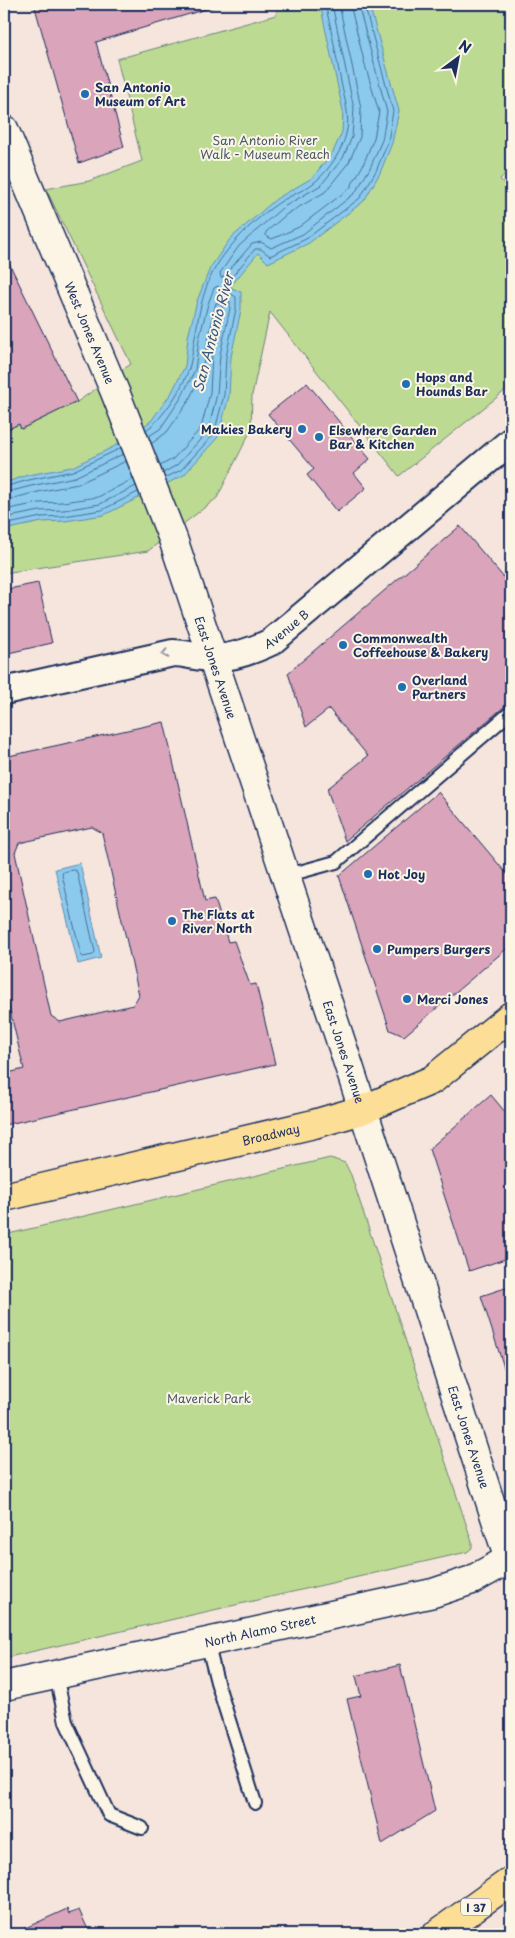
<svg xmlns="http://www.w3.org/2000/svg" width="515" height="1938" viewBox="0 0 515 1938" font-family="'Playpen Sans',sans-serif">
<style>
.green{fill:#bdda93;stroke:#6c8478}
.water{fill:#8bcaec;stroke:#5e8cb3}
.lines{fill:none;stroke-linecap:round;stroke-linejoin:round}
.shore{stroke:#486d97;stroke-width:1}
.building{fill:#daa4ba;stroke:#1b2f5e;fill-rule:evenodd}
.lane-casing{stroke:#1b2f5e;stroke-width:16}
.street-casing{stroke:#1b2f5e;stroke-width:30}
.secondary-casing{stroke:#1b2f5e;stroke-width:31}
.primary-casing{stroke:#1b2f5e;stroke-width:31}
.highway-casing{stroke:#1b2f5e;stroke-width:31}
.lane{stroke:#fcf5e5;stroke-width:12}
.street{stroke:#fcf5e5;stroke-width:26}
.secondary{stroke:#fcf5e5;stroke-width:28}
.primary{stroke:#fdde96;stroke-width:28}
.highway{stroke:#fdde96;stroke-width:28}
.oneway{stroke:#8c92a2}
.poi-dot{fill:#1f6fb2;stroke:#fcf5e5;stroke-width:2}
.labels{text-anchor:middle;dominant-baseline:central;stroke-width:4;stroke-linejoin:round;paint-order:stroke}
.shield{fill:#fcf5e5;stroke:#5e6a86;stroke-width:1}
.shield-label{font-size:11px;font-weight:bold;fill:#1b2f5e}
.poi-label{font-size:12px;font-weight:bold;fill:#1b2f5e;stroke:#fcf5e5;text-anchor:start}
.park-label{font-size:12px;fill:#445a6b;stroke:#fcf5e5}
.street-label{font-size:12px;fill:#1b2f5e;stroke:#fcf5e5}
.water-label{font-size:14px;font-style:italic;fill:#375682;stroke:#fcf5e5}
</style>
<rect width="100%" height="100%" fill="#f5e5dc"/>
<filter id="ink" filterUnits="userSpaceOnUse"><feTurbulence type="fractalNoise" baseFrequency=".02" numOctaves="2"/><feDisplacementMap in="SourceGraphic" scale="10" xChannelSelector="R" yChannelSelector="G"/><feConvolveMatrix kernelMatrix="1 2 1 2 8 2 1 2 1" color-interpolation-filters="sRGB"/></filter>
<g filter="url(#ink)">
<g class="green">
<polygon points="278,4 507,4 511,9 511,169 500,179 511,192 511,386 399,476 270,312 252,395 251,430 217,498 148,551 4,573 4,431 19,424 21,429 77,402 131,364 46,189 89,181 142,161 117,59 276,15"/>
<polygon points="330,1158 345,1163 351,1175 472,1542 472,1548 467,1552 4,1658 4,1235"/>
</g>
<g class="water">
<polygon points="320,4 369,4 399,111 392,143 380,173 364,201 309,243 268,263 258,253 230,287 241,292 241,310 231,357 229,396 218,437 184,475 104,515 65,521 42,522 4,530 4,483 28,475 72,467 113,447 151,421 172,392 185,366 188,337 197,301 210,268 230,239 276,199 312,178 333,152 342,132 343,111"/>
<polygon points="80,863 101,958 78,964 55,869"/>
</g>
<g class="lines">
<g class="shore">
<polyline points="332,4 354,109 352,137 343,158 321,185 282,208 257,230 239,246 220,273 221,278 223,277 252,244 261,242 271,248 303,234 355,193 370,168 382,140 387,112 358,4"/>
<polyline points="339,4 361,108 360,137 349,162 325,192 287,214 266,232 266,236 272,239 299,227 350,188 363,165 374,138 379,112 365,65 350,4"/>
<path d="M146 430C163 419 185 385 190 365 197 333 198 299 214 270 228 245 256 218 280 202 291 195 306 190 316 181 329 170 342 151 346 134 351 117 344 98 341 82 336 56 332 30 325 4"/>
<polyline points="149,436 160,429 181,398 195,370 199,339 208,304 214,288 218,286 221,295 230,301 230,308 220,355 217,394 208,431 177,465 163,473"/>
<polyline points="151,444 167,432 188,402 201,374 215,307 216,303 219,303 223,308 212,354 210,393 201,428 173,459 160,466"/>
<polyline points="165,478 181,470 214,434 224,395 226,357 236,309 236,297 226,291 226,284 255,249 261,249 270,256 306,239 360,198 376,171 388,142 393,111 364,4"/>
<polyline points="4,487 29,480 73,471 121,448"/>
<polyline points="4,493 31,486 75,477 123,454"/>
<polyline points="4,501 33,493 78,484 126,461"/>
<polyline points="4,510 39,503 63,502 98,497 133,479"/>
<polyline points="4,518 40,511 64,510 100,504 136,486"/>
<polyline points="4,525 41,517 64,516 102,510 138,492"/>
<polygon points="74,870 77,872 95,952 93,955 83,957 81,955 62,875 63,872"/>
</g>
</g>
<g class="building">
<polygon points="34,4 223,4 96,42 124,147 79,163"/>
<polygon points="9,263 77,402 21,429 19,424 4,431 4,265"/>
<polygon points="307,383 370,459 354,473 366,488 337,512 307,475 314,469 268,414"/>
<polygon points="460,526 511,586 511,701 345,841 327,789 368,756 329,709 306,727 288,673"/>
<polygon points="38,583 52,643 4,654 4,590"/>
<path d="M164 722 205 901 215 899 228 942 234 941 250 985 256 984 275 1064 4 1125V1074L24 1069 4 986V757ZM92 827 102 833 139 995 133 1005 60 1022 51 1016 15 853 19 843Z"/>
<polygon points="438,792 511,879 511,945 404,1036 390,1030 339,876"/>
<polygon points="491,1095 511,1119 511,1257 469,1271 429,1149"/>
<polygon points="511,1286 511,1379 508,1380 481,1296"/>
<polygon points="400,1665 435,1811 382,1844 347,1699 361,1696 356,1676"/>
<polygon points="67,1909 69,1914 79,1910 90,1934 12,1934"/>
</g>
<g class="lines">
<g class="lane-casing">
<g id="lane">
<polyline points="285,876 336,862 511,712"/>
<polyline points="207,1642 217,1682 255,1803"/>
<polyline points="56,1675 66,1722 109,1815 142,1828"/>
</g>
</g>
<g class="street-casing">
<g id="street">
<path id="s1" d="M4 691 173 653C186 653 199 658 213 658 231 658 254 650 271 642L511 441"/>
</g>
</g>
<g class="secondary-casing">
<g id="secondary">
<path id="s2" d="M4 129 115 392 173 539 346 1057 511 1566"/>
<path id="s3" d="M4 1686 433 1593 472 1580 511 1558"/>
</g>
</g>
<g class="primary-casing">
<g id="primary">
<path id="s4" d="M4 1197 314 1124 362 1110 432 1080 511 1016"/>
</g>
</g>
<g class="highway-casing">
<polyline id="highway" points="437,1934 511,1881"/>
</g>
<use href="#lane" class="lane"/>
<use href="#street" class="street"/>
<use href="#secondary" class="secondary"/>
<use href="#primary" class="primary"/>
<use href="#highway" class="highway"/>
</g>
<defs><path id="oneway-chevron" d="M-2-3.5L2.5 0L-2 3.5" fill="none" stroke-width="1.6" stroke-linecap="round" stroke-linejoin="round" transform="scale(1.25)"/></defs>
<use class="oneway" href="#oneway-chevron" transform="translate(165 654) rotate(168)"/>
</g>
<g class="poi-dot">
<circle cx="85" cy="94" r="5"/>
<circle cx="406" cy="384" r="5"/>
<circle cx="302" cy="429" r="5"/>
<circle cx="319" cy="437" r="5"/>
<circle cx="343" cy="645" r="5"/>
<circle cx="402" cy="687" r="5"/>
<circle cx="368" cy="874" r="5"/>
<circle cx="172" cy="921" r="5"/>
<circle cx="377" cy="949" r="5"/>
<circle cx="407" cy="999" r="5"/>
</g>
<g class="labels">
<rect class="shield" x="461" y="1898.5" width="30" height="17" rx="4"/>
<g class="shield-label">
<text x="476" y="1907">I 37</text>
</g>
<g class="poi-label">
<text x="95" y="87">San Antonio<tspan x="95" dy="14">Museum of Art</tspan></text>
<text x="416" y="377">Hops and<tspan x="416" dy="14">Hounds Bar</tspan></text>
<text x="292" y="429" text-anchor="end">Makies Bakery</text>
<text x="329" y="430">Elsewhere Garden<tspan x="329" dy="14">Bar &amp; Kitchen</tspan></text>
<text x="353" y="638">Commonwealth<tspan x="353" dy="14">Coffeehouse &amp; Bakery</tspan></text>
<text x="412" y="680">Overland<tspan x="412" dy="14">Partners</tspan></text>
<text x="378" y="874">Hot Joy</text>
<text x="182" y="914">The Flats at<tspan x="182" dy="14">River North</tspan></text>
<text x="387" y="949">Pumpers Burgers</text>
<text x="417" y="999">Merci Jones</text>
</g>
<g class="park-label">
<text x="265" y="140">San Antonio River<tspan x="265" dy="14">Walk - Museum Reach</tspan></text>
<text x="209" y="1398">Maverick Park</text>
</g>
<g class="street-label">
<text stroke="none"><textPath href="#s2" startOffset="221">West Jones Avenue</textPath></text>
<text stroke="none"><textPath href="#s1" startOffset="294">Avenue B</textPath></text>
<text stroke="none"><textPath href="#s2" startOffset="579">East Jones Avenue</textPath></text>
<text stroke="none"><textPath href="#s2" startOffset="984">East Jones Avenue</textPath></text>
<text stroke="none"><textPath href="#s4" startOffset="274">Broadway</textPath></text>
<text stroke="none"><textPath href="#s2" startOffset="1389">East Jones Avenue</textPath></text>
<text stroke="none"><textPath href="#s3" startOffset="262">North Alamo Street</textPath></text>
</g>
<g class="water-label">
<text transform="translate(213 332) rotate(-75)">San Antonio River</text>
</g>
</g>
<rect width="515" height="1938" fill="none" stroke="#fcf5e5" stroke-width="20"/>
<rect x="10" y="10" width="495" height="1918" fill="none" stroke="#1b2f5e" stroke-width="2" filter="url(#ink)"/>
<g transform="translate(458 58) rotate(32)" stroke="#fcf5e5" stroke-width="4" paint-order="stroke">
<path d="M0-4L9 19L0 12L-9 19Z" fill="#1b2f5e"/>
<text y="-8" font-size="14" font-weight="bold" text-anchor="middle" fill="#1b2f5e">N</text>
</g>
</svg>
